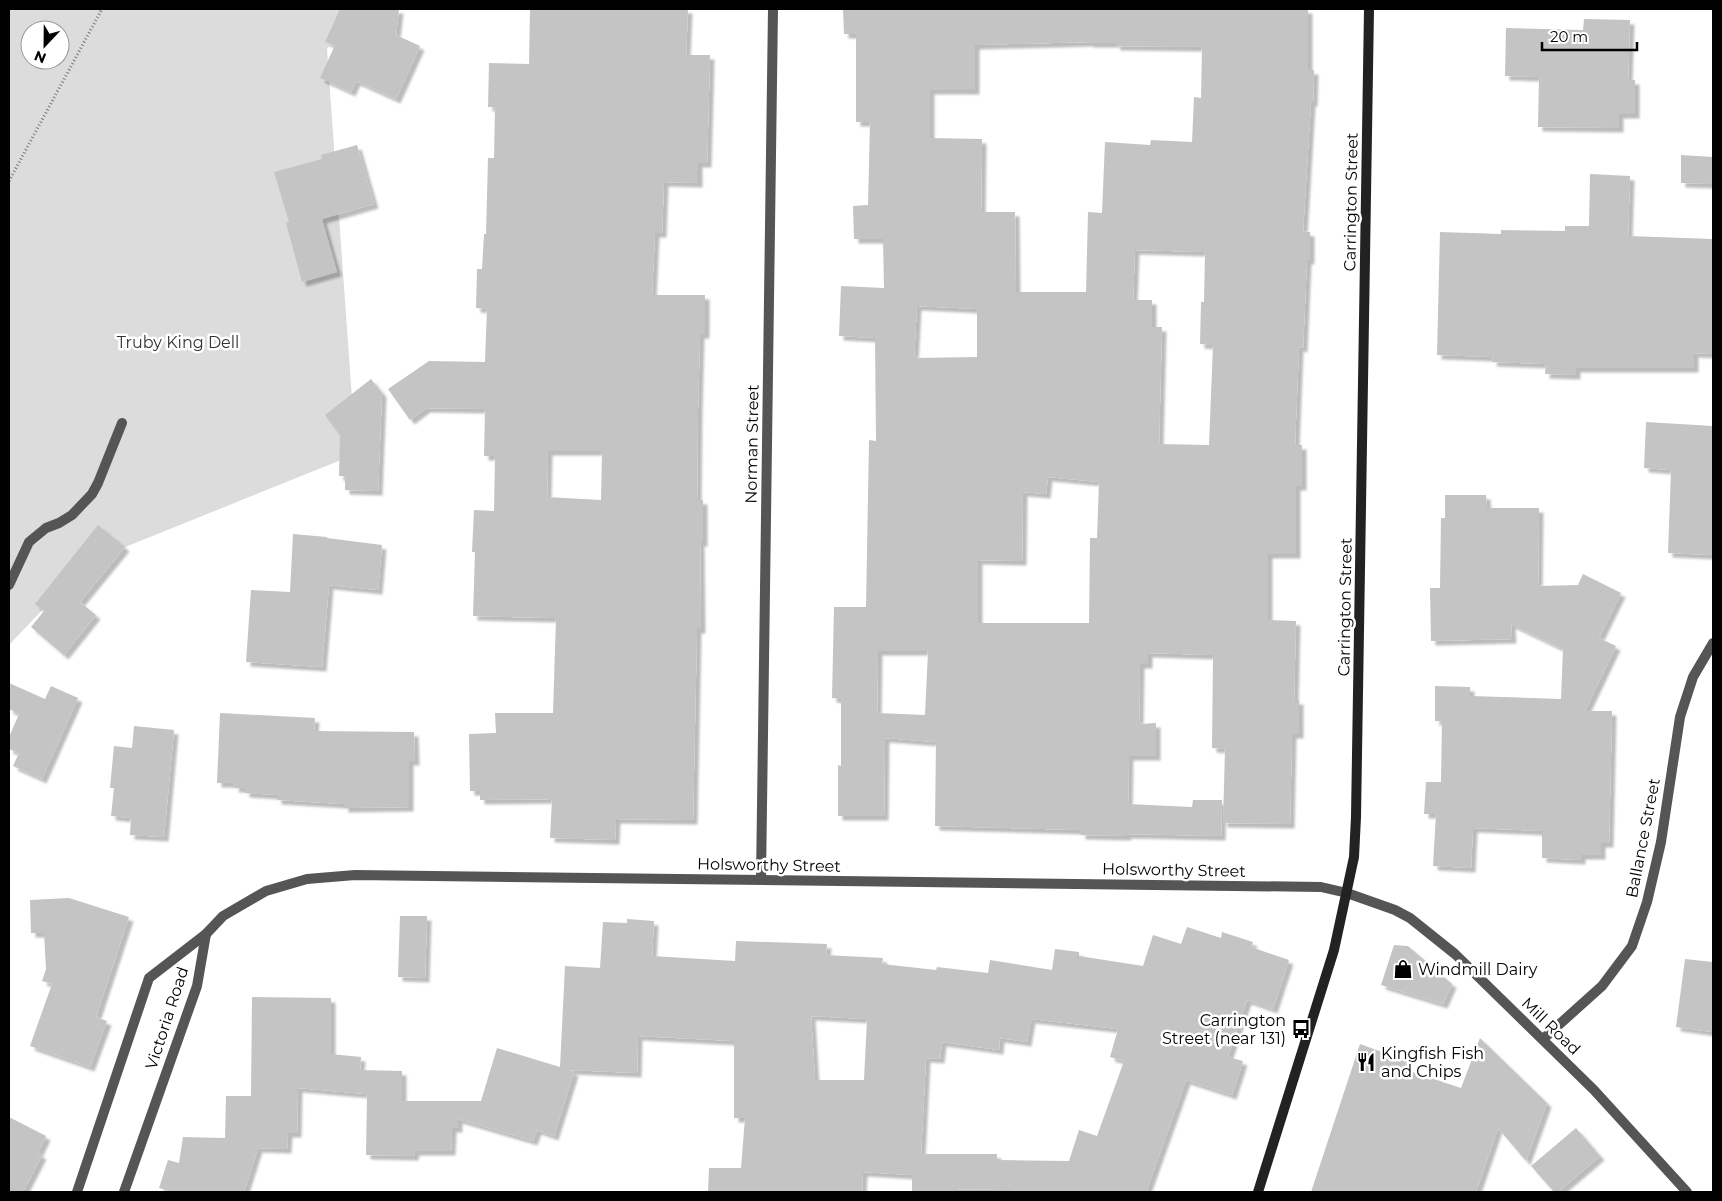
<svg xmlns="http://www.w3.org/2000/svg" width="1722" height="1201" viewBox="0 0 1722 1201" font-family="Montserrat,sans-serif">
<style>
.green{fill:#dcdcdc;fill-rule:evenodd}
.building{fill:#c4c4c4;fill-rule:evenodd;filter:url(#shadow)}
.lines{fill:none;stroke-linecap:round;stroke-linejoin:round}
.path{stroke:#777;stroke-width:3;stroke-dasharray:1 2.5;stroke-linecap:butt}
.lane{stroke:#555;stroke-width:10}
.street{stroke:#555;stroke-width:10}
.secondary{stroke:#222;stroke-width:10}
.labels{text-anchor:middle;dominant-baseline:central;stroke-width:5;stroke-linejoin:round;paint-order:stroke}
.street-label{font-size:16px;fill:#000;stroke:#fff}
.park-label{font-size:16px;fill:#333;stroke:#fff}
.poi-label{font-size:16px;fill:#000;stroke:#fff;text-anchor:start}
</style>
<defs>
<filter id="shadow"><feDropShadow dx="4.5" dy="4.5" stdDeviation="1" flood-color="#0004"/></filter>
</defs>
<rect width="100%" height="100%" fill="#fff"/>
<path class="green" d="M9 9H357L327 49 356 454 88 562 9 645ZM30 30H60V60H30Z"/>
<g class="building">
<polygon points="340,9 399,9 396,35 420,46 396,99 356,81 351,92 320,78 335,45 325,42"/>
<path d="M530 9H688L686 55H710L707 163H698V183L664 182 662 233H655L652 295H705V334H700L698 408 697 500H703V542H700L701 629H697L693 820 616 819 615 840 550 838 552 799 480 800V791H470L469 734 496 733 495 713H553L556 618 473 616 475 552H472L474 510 494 511 495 456H484L485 409 426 408 410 420 388 389 429 361 485 362 487 309 476 308 477 269H482L484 234H486L488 158H494L495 107H488L489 63 529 64ZM548 451H602L601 500 547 497Z"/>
<path d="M843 9H1308V70H1314L1313 102H1311L1303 231 1310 232V260H1307L1303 348 1299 347 1295 445H1302V486H1296V554H1268V620L1296 621 1294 700H1299V734H1292L1290 824 1223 823 1225 749 1212 748 1213 655 1148 653V664H1140L1139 724 1156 723V756H1129L1128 804 1192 807 1193 800H1222L1221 836 1127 834V836L1081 835V830L935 826 936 742 885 738 884 816H838V765L841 766V699L832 698 834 607H866L869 440 876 441 875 338 839 336 841 286 884 288 883 239H854L853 206 868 205 870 122H856V34H844ZM1089 42V43H1116V46L1202 47 1201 98 1194 97 1192 142 1151 140 1150 145 1105 142 1102 213 1088 212 1086 292H1016L1015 212H981L982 139 930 138V90H975V45ZM1135 250 1205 252 1204 302H1201L1200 344 1213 345 1209 445 1159 444 1162 327H1152V300H1133ZM917 306 977 309V357L914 358ZM1048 477 1099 482 1097 538H1090L1089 623H978V560L1022 561 1023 492 1046 494ZM878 651H928L925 715 877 713Z"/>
<polygon points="1584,19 1630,20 1628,80 1635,80 1635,114 1619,114 1619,128 1538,127 1539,77 1505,76 1506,28 1583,30"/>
<polygon points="357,145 374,204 322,219 337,272 302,282 286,223 289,222 274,172 322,159 321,155"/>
<polygon points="1681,155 1713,157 1713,184 1681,183"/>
<polygon points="1590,174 1630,176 1628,236 1713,239 1713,354 1694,353 1694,368 1576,368 1576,375 1545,374 1546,364 1492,362 1493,357 1437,355 1440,232 1501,234 1501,230 1565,231 1565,226 1589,226"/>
<polygon points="371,379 382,393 378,491 345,490 345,476 339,476 340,435 325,415"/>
<polygon points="1646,422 1713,426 1713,555 1668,553 1671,470 1644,468"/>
<polygon points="1445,495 1486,495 1487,508 1539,508 1538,586 1578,585 1583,574 1621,593 1599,638 1616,646 1585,711 1612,711 1609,843 1601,843 1601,855 1581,855 1581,860 1542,858 1542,831 1473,828 1471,868 1433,866 1436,814 1424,814 1426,782 1441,782 1442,721 1435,721 1435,686 1470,687 1470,696 1561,699 1563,649 1511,624 1512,639 1431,641 1430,588 1440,588 1441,518 1445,518"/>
<polygon points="98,525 125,547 80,602 96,615 64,655 31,627 44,611 35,604"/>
<polygon points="293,534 327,537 327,538 382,545 378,590 329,585 322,667 246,662 251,590 290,592"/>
<polygon points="9,683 45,699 51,686 78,698 42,779 13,766 19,753 9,749 9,737 19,714 9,709"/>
<polygon points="220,713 315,718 314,731 414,732 415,761 409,761 409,807 344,808 344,804 277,800 277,795 245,793 245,788 234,788 235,783 217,783"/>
<polygon points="134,726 174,730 164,837 130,835 131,818 111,816 114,788 110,788 114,746 132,748"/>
<polygon points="69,898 129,917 96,1017 107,1021 90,1067 30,1046 52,984 42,981 46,969 44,933 31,933 30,900"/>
<polygon points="400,916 427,916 425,978 398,977"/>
<path d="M627 919 654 921 652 956 735 961 736 941 827 944 826 955 883 958 882 964 936 970 937 967 988 973 990 960 1052 970 1055 949 1079 952V956L1143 966 1153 935 1181 944 1187 927 1221 938 1222 932 1253 942 1251 947 1289 960 1273 1009 1247 1000 1228 1057 1243 1061 1232 1095 1186 1080 1146 1192H1012V1190L954 1189V1192H912V1175L863 1172 862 1192H708L709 1168H741L745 1118H734V1041L638 1036 637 1073 569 1070 574 1072 554 1136 537 1130 533 1141 458 1119V1128H452L451 1151H415L414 1156 366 1155 367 1094 298 1088 297 1133H288L287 1149 258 1148 244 1192H173L159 1188 168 1160 179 1163 183 1137 225 1138 226 1096H251L252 997 331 998V1054L361 1057 360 1070 402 1071V1101H481L497 1048 560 1067 565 966 600 968 603 922 627 923ZM811 1016 867 1019 864 1080H815ZM1031 1019 1118 1029 1110 1057 1124 1061 1097 1136 1079 1130 1069 1161 997 1160V1154H921L926 1058 940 1059 942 1042 999 1050 1000 1038 1027 1042Z"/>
<polygon points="1394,945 1408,946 1452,984 1443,1004 1381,985"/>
<polygon points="1685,959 1713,962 1713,1032 1676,1027"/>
<polygon points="1480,1038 1547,1103 1526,1161 1498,1128 1476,1192 1311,1192 1360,1044 1407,1061 1404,1069 1461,1088"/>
<polygon points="9,1117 46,1136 38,1153 42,1155 23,1192 9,1192"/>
<polygon points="1576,1128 1600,1156 1558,1192 1554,1192 1531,1166"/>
</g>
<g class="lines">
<polyline class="path" points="9,181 102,9"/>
<polyline class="lane" points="9,585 29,542 46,528 59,523 72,515 92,494 98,483 122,423"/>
<g class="street">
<polyline points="761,879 773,9"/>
<polyline points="1543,1039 1602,986 1632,946 1647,902 1661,842 1680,717 1693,677 1713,643"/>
<polyline points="77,1192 149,978 206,934 223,916 266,891 307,879 355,875 1321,887 1347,893 1395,910 1410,918 1455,954 1594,1090 1687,1192"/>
<polyline points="124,1192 197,986 206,934"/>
</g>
<polyline class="secondary" points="1258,1192 1334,950 1354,857 1356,817 1369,9"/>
</g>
<defs>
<g id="shop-bare" transform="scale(1.5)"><path d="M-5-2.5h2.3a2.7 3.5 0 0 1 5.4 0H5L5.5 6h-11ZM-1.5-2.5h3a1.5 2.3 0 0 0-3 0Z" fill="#000" stroke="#fff" stroke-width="2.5" paint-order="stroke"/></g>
<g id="bus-bare" transform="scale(1.5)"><path d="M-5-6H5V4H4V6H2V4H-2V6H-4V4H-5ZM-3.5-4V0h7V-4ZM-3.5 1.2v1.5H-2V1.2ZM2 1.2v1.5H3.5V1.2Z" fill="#000" stroke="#fff" stroke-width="2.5" paint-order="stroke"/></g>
<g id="restaurant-bare" transform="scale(1.5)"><path d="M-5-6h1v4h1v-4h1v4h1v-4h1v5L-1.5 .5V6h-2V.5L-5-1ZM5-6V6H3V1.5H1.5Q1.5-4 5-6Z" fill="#000" stroke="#fff" stroke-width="2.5" paint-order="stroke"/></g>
</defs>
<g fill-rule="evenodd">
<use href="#shop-bare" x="1403" y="969"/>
<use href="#bus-bare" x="1301" y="1029"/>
<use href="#restaurant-bare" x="1366" y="1062"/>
</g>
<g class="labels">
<g class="street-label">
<text transform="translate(1351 202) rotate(-89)">Carrington Street</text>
<text transform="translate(752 444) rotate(-89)">Norman Street</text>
<text transform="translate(1345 607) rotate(-89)">Carrington Street</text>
<text transform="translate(1643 838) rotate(-79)">Ballance Street</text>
<text transform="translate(769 865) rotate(1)">Holsworthy Street</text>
<text transform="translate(1174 870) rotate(1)">Holsworthy Street</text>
<text transform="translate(167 1018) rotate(-72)">Victoria Road</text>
<text transform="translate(1551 1026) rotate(44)">Mill Road</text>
</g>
<g class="park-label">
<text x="178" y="342">Truby King Dell</text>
</g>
<g class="poi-label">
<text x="1418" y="969">Windmill Dairy</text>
<text x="1286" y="1020" text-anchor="end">Carrington<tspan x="1286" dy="18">Street (near 131)</tspan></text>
<text x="1381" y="1053">Kingfish Fish<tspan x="1381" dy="18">and Chips</tspan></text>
</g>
</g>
<rect width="1722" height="1201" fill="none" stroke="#000000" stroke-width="20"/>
<g transform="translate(45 45) rotate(202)"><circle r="24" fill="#ffffff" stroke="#999999"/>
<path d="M0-4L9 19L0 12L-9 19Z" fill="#000000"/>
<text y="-8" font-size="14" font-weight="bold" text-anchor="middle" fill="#000000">N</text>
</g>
<path d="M1542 42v8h95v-8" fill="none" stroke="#000000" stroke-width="2.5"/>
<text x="1550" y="42" font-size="15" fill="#000000" stroke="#ffffff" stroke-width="4" paint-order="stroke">20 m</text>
</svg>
